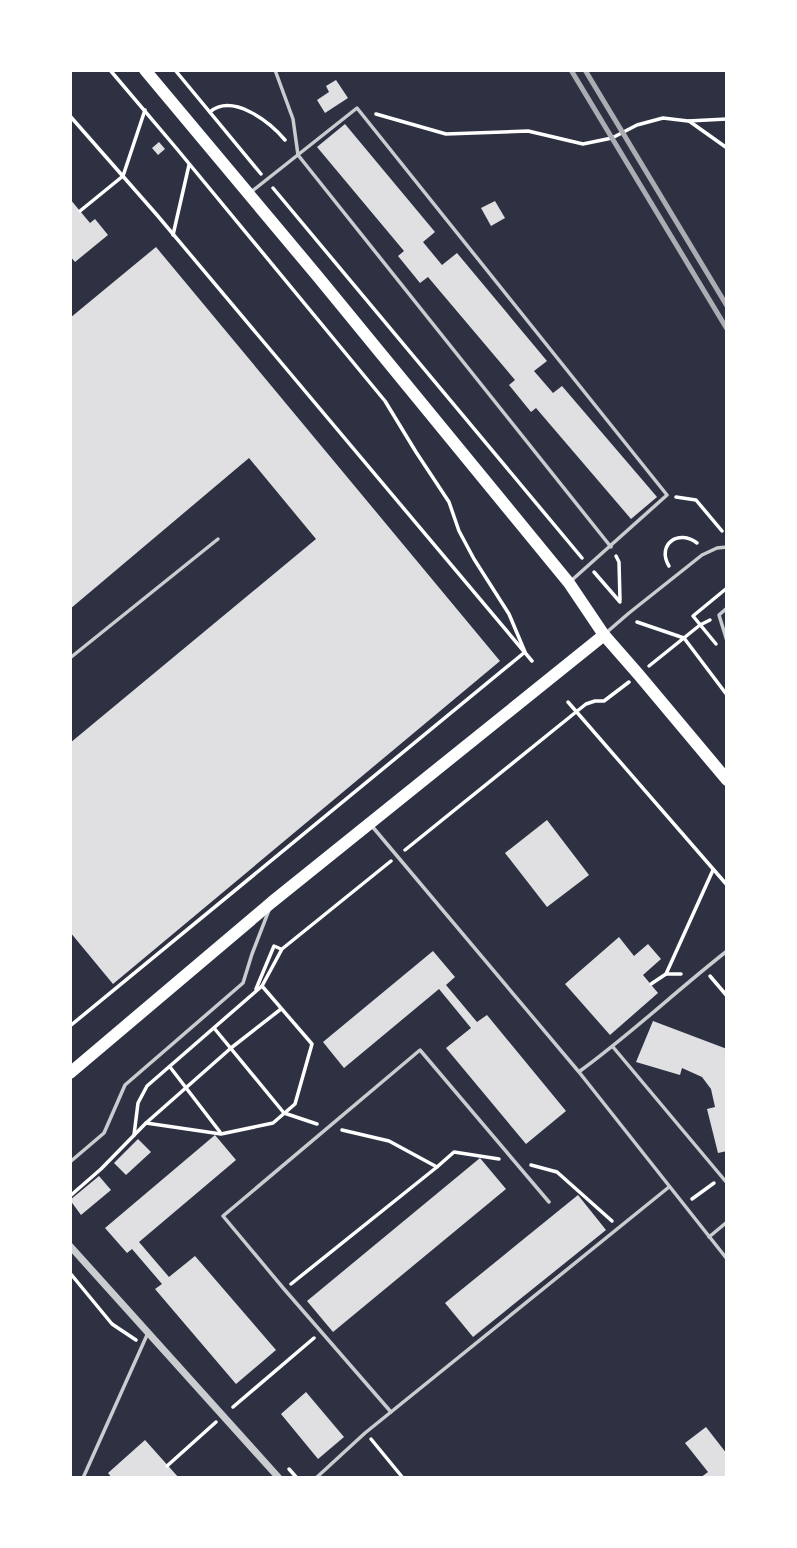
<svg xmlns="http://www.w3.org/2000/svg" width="797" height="1548" viewBox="0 0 797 1548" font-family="Bitter,serif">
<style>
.building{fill:#e0e0e3}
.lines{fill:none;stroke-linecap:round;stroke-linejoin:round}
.path{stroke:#fff;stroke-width:3.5}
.service{stroke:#caccd0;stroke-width:3.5}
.minor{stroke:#caccd0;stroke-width:7}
.primary{stroke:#fff;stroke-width:12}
.rail{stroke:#abadb3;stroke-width:5}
</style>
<rect width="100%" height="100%" fill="#2d3142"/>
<g class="building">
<polygon points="336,80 348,98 325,113 317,100 329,92 326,86"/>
<polygon points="345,124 435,232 423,242 442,265 457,253 547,361 534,371 553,393 562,386 657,497 631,519 536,408 531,412 509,385 515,380 428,277 420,283 398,256 404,251 317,147"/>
<polygon points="159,142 165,149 158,155 152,148"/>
<polygon points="70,199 90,223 95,219 108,235 75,262 70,256"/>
<polygon points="495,201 505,218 491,226 481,208"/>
<polygon points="156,247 500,661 113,984 70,932 70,743 316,539 249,458 70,609 70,318"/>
<polygon points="547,820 589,875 547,907 505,853"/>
<polygon points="619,937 634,956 648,944 661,959 643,975 658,993 610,1035 565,984"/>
<polygon points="433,951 455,977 446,985 477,1022 487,1015 566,1111 526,1144 446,1048 471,1028 439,989 344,1068 323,1042"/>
<polygon points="653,1021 727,1049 727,1151 718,1153 707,1109 715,1107 711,1089 702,1077 682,1068 680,1075 636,1062"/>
<polygon points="215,1135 236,1160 139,1242 169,1277 195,1256 276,1350 236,1384 155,1289 162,1284 132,1249 127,1253 105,1228"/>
<polygon points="138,1139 151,1152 126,1175 114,1163"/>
<polygon points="480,1158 506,1189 333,1332 307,1301"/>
<polygon points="99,1176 111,1190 81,1215 70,1200"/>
<polygon points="578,1195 606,1230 473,1337 445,1303"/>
<polygon points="306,1392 344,1437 318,1459 281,1414"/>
<polygon points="706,1427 727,1454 727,1478 700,1478 708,1472 685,1443"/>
<polygon points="145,1440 179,1478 112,1478 108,1473"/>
</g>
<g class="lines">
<g class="path">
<polyline points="175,70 261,174"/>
<path d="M210 112C232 93 269 121 285 140"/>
<polyline points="376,114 446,134 528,131 583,144 612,138 637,125 663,118 688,121 727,119"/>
<polyline points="70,116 157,215 532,661"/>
<polyline points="689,121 727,148"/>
<polyline points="273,188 582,558"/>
<polyline points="80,211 123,176 145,110"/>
<polyline points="173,235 189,165"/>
<polyline points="676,497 696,500 722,531"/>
<polyline points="616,556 619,562 620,600"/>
<path d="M669 566C656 544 679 529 697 543"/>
<polyline points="594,572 620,602"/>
<polyline points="637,622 684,638 727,695"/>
<polyline points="716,644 693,616 727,588"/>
<polyline points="649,666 700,625 710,620"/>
<polyline points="568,702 727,885"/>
<polyline points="405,850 576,712 586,704 595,701 604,701 629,682"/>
<polyline points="666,974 681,974"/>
<polyline points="710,976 727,996"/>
<polyline points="651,984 666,974 713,870"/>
<polyline points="256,989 274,946 281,949"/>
<polyline points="70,1026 525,652 509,614 474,559 459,531 449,502 416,452 385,401 177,149 110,70"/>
<polyline points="214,1028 284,1113 317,1124"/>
<polyline points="170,1067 220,1132"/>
<polyline points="146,1123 221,1134 273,1123 295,1104 312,1044 262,986"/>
<polyline points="342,1130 389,1141 437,1167 454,1152 499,1159"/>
<polyline points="134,1135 138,1103 147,1086 262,986 282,949 391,861"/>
<polyline points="531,1165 557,1172 612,1221"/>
<polyline points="70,1196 101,1169 146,1123 231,1048 281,1009"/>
<polyline points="692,1199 714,1183"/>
<polyline points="70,1273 112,1324 136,1340"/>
<polyline points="291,1284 437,1167"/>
<polyline points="233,1407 314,1338"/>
<polyline points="371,1439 403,1478"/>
<polyline points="167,1466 216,1422"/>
<polyline points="289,1469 297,1478"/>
</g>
<g class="service">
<polyline points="275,70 293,119 298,155 611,547"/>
<polyline points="251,192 357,108 667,495 572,580"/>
<polyline points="727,608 719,615 727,641"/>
<polyline points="607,632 629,613 702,555 717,548 727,547"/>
<polyline points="70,658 218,539"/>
<polyline points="371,825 579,1072 727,1259"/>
<polyline points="613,1047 727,1183"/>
<path d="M580 1071C631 1034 677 990 727 951"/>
<polyline points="70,1162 104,1133 125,1085 243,983 252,954 269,910"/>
<polyline points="709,1237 727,1222"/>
<polyline points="391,1412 284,1289 223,1216 420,1050 549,1202"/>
<polyline points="83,1478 147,1335"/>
<polyline points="316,1478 365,1433 669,1187"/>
</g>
<polyline class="minor" points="70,1246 279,1478"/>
<g class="primary">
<polyline points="145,70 319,278 569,583 604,635 639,675 727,780"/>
<polyline points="70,1073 272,902 604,635"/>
</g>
<g class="rail">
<polyline points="571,70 727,329"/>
<polyline points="585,70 727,306"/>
</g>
</g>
<rect width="797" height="1548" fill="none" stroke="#ffffff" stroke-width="144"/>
</svg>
